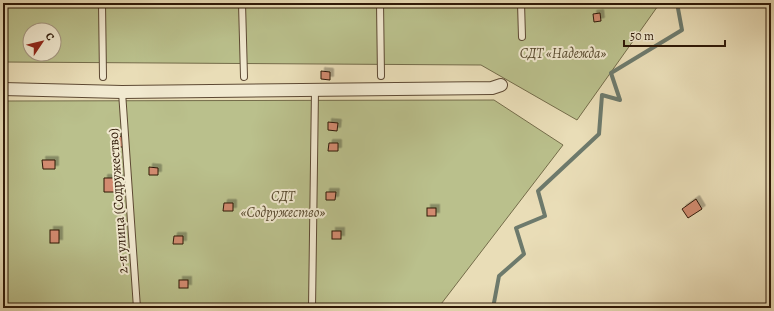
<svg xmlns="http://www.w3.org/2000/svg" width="774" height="311" viewBox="0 0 774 311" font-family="Alegreya,serif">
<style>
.green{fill:#bac08c;stroke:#746c4a;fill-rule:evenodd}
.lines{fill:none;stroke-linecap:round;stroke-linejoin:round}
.stream{stroke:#6d7a6c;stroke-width:4}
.building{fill:#d28b6f;stroke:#2e1807;filter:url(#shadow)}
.lane-casing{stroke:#5d4933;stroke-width:8}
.street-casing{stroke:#5d4933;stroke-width:14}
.lane{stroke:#f1e9d0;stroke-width:6}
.street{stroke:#f1e9d0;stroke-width:12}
.labels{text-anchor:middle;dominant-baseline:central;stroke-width:4;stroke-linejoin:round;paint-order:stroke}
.park-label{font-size:14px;font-style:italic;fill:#584a2f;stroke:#f1e9d0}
.street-label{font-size:14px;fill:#2e1807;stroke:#f1e9d0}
</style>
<defs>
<filter id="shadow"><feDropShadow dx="3.5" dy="-3.5" stdDeviation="0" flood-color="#0004"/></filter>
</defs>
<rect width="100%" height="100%" fill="#e9ddb7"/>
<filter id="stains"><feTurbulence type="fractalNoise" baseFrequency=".005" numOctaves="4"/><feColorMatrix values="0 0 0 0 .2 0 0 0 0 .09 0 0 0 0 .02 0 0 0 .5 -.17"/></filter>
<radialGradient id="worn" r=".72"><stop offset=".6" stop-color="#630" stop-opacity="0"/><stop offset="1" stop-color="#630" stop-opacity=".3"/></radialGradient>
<g class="green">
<path d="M3 3H660L577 120 481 65 3 62ZM30 30H54V54H30Z"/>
<polygon points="494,100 563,145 438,308 3,308 3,101"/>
</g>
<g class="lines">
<polyline class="stream" points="493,308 499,276 524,254 516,228 545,216 538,191 599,134 602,95 620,100 611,73 682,30 677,3"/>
</g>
<g class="building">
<polygon points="600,13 601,21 594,22 593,14"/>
<polygon points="321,71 330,72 330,80 321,79"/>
<polygon points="328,122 338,123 337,131 328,130"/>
<polygon points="122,136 124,147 117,147 116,137"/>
<polygon points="329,143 338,143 338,151 328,151"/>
<polygon points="42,160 55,160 55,169 43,169"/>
<polygon points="149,167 158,168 158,175 149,175"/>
<polygon points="104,178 120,178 119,192 104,192"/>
<polygon points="326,192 336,192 335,200 326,200"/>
<polygon points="696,199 702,209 688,218 682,209"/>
<polygon points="224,203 233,203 233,211 223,211"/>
<rect x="427" y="208" width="9" height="8"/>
<rect x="50" y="230" width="9" height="13"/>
<rect x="332" y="231" width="9" height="8"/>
<polygon points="174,236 183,236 183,244 173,244"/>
<rect x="179" y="280" width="9" height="8"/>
</g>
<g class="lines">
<g class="lane-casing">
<g id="lane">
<polyline points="102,3 103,77"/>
<polyline points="242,3 244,77"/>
<polyline points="380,3 381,76"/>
<polyline points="521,3 522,37"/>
<polyline points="122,92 137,308"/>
<polyline points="312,308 315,90"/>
</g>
</g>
<g class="street-casing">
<polyline id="street" points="3,89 122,92 492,88 501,85"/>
</g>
<use href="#lane" class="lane"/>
<use href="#street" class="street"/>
</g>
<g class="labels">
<g class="park-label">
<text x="563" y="53">СДТ «Надежда»</text>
<text x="283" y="196">СДТ<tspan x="283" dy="16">«Содружество»</tspan></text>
</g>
<g class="street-label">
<text transform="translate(118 201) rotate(-94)">2-я улица (Содружество)</text>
</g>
</g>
<rect width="774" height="311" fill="none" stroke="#e9ddb7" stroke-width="16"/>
<rect x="4" y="4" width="766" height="303" fill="none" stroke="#2e1807" stroke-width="2"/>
<rect x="8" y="8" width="758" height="295" fill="none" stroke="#2e1807"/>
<g transform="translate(42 42) rotate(55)"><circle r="19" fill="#f1e9d0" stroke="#a39580"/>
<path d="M0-3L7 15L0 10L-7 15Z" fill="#8f2418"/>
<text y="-6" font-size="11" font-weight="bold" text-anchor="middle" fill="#2e1807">С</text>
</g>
<path d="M624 40v6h101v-6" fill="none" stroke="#2e1807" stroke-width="2"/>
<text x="630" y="40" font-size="12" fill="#2e1807" stroke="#f1e9d0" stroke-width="3" paint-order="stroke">50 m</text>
<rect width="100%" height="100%" filter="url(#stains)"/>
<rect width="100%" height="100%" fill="url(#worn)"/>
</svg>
